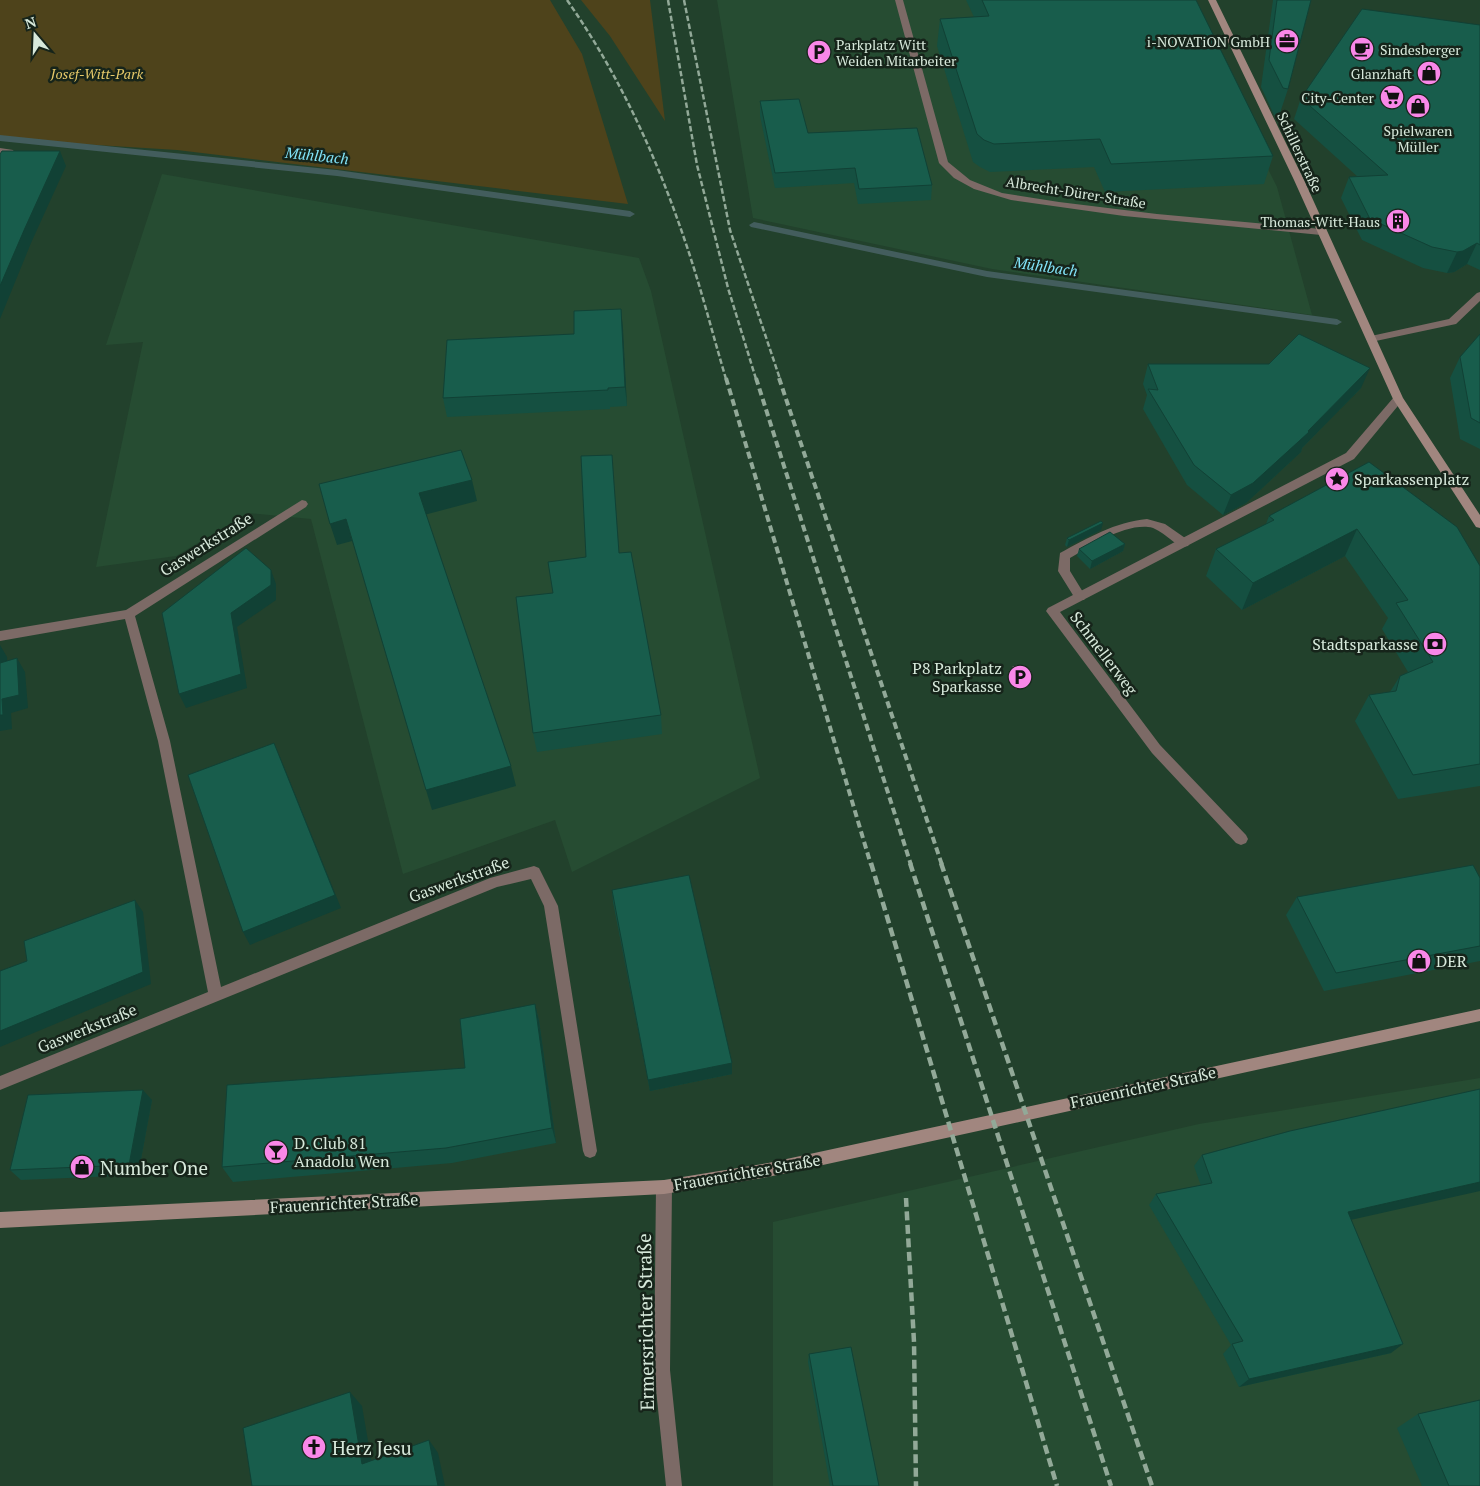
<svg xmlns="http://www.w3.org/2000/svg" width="1480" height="1486" viewBox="0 0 1480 1486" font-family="'PT Serif',serif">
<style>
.built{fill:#264c32}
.green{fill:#4e431b}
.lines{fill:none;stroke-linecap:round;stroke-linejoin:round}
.stream{fill:#435d5d;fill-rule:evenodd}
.lane{fill:#7c6a66;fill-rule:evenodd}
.street{fill:#7c6a66;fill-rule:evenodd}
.secondary{fill:#a1867f;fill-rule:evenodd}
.rail-far2{stroke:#92a998;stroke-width:2.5;stroke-dasharray:5.5 2.5;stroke-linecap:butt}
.rail-far1{stroke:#92a998;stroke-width:4;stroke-dasharray:7 4;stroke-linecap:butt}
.rail{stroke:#92a998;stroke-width:4.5;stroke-dasharray:9 4.5;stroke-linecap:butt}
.wall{fill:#155041}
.shaded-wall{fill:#114135}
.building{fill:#185d4c;stroke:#114135}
.labels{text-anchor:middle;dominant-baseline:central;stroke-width:5;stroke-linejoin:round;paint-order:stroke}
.far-poi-label{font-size:14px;fill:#d7e9db;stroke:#16241a;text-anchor:end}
.far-park-label{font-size:14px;font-style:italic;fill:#e6c969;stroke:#16241a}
.far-street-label{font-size:14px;fill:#d7e9db;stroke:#16241a}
.far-water-label{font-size:15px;font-style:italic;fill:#83e5fa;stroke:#16241a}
.poi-label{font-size:16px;fill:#d7e9db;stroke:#16241a;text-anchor:start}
.street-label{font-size:16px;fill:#d7e9db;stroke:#16241a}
.near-poi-label{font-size:19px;fill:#d7e9db;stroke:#16241a;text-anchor:start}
.near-street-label{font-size:19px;fill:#d7e9db;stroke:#16241a}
</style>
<rect width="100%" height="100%" fill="#22412c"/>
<g class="built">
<polygon points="717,0 1183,0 1277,187 1312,315 992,269 753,218"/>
<polygon points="162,174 639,258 651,291 760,778 572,872 555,820 403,874 311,519 248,513 176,556 96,567 143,342 106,345"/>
<polygon points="1480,1078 1480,1486 773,1486 773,1222 1199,1124"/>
</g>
<g class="green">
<polygon points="0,0 550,0 582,54 628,204 177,150 0,139"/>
<polygon points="581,0 650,0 665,121 610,36"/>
</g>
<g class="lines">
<g class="stream">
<polygon points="0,135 337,170 630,211 635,214 630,217 337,176 0,141"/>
<polygon points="754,222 987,271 1337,319 1342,322 1337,325 987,277 751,227 749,225"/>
</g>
<path class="lane" d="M1147 519 1165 524 1188 540 1190 543 1188 546C1176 550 1163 528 1148 527 1121 525 1092 546 1070 558V571L1086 597 1084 600H1076L1058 571 1060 553C1088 538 1115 522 1147 519Z"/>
<g class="street">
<polygon points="895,0 903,0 948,162 970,180 1002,193 1059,202 1157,214 1321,229 1326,232 1321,235 1124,216 1011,200 974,189 954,178 939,163"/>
<polygon points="0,148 13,150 14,152 3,171 0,172 0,161 4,154 0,154"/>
<polygon points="1480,292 1480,301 1456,324 1371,342 1366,339 1371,336 1449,319 1477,293"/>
<polygon points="1398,395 1403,399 1402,401 1354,459 1060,612 1160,745 1246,835 1248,839 1246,843 1241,845 1236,843 1152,753 1046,611 1048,608 1346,453 1394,397"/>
<polygon points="302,500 306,501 308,504 306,507 135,616 170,741 221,987 490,878 534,866 539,868 558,906 597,1151 595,1156 590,1158 585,1156 583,1151 544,906 531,879 497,887 0,1090 0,1076 208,992 158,741 125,619 0,641 0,631 126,610"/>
<polygon points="664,1180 669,1182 672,1187 670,1370 682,1486 666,1486 654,1370 656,1187 659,1182"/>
</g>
<g class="secondary">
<polygon points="1208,0 1216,0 1304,180 1403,398 1480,515 1480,528 1476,527 1393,399 1294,180"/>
<polygon points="1480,1009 1480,1021 768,1177 664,1194 0,1228 0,1212 664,1180 768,1163"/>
</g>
<g class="rail-far2">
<path d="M567 0C618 73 655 153 684 238 700 284 712 332 726 379"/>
<polyline points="668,0 697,165 728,288 756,379"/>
<polyline points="684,0 730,230 780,379"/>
</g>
<g class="rail-far1">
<polyline points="726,378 871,865"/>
<polyline points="756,378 911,865"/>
<polyline points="779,378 942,865"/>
</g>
<g class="rail">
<polyline points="871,863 1057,1486"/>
<polyline points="910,863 1111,1486"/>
<polyline points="941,863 1152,1486"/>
<polyline points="906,1198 914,1342 916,1486"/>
</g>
</g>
<g class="wall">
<polygon points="966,0 1196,0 1273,156 1264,184 1105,192 1094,167 990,172 980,167 973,162 937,46 940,19 974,17"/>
<polygon points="1273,0 1311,0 1288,89 1279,116 1274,115 1261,87"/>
<polygon points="1480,25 1480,270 1467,264 1454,272 1447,273 1423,268 1362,240 1341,198 1349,177 1358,177 1294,119 1301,98"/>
<polygon points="760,101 808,133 932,185 931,200 858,204 854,183 775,188 760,116"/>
<polygon points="621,309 627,406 610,407 610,409 447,417 443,398 574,334"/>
<polygon points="1480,334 1480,449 1460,439 1450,378 1460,357"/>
<polygon points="1148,364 1361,388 1302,448 1301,452 1246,503 1223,515 1187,485 1143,409 1147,395 1143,384"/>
<polygon points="612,455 619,553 661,715 662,734 537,752 533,733 553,593 586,557"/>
<polygon points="1369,462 1480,566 1480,786 1398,799 1355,721 1369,695 1390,692 1400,676 1408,672 1382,629 1388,618 1345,556 1242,610 1206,576 1216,549 1266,524 1269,516"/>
<polygon points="1101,530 1067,547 1065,545 1067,538"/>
<polygon points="1125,544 1123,551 1090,569 1077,556 1079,549"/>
<polygon points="1480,878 1480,961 1324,991 1286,915 1297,897"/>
<polygon points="612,890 732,1074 650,1091 613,902"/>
<polygon points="535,1004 539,1021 556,1143 452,1163 233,1182 222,1167 465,1068"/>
<polygon points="152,1100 138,1175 21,1180 10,1170"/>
<polygon points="1202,1155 1351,1220 1391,1353 1239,1387 1223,1354 1231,1345 1149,1205 1156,1194 1201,1186 1194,1166"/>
<polygon points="809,1354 879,1486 830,1486 808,1362"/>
<polygon points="1418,1414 1480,1486 1422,1486 1397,1428"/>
</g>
<g class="shaded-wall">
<polygon points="60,151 66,166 31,243 0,319 0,286 25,228"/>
<polygon points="1477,243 1467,264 1454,272 1447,273 1457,252"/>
<polygon points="621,309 623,329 627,406 625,387"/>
<polygon points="1370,368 1361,388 1302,448 1301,452 1246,503 1223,515 1231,495 1308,431"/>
<polygon points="472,480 477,501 424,515 419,493"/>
<polygon points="346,519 352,541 337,545 330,524"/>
<polygon points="1103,523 1101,530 1067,547 1069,540"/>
<polygon points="1357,529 1345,556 1242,610 1253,583"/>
<polygon points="1125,544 1123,551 1090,569 1092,561"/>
<polygon points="271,570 276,584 276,600 237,627 247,688 186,708 179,694 231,613"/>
<polygon points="0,645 7,657 8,677 0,663"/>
<polygon points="17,658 25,672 28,708 11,713 12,729 0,731 0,715 2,699"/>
<polygon points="280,757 341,908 250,945 243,932"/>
<polygon points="511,766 516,786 432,810 426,790"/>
<polygon points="135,900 143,912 151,984 0,1047 0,1031"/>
<polygon points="535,1004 539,1021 556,1143 552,1128"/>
<polygon points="732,1063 732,1074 650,1091 648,1080"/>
<polygon points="143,1090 152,1100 138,1175 129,1165"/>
<polygon points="1480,1182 1480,1191 1337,1223 1348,1212"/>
<polygon points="1403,1344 1391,1353 1239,1387 1249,1379"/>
<polygon points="350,1392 362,1406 374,1476 362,1464"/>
<polygon points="429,1440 438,1453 445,1486 438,1486"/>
</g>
<g class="building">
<polygon points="982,0 1196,0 1273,156 1111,164 1100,139 994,144 984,140 977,134 940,19 989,16"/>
<polygon points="1277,0 1311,0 1288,89 1283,88 1269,60"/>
<polygon points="1362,9 1480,25 1480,245 1477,243 1463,251 1457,252 1432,247 1370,219 1349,177 1388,175 1301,98"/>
<polygon points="799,99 808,133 917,128 932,185 859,189 855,168 775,173 760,101"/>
<polygon points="2,151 60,151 25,228 0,286 0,154"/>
<polygon points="621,309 625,387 608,388 608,390 443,398 447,340 574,334 574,311"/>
<polygon points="1299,334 1370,368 1308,431 1309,432 1253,483 1231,495 1194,465 1148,389 1158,390 1148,364 1269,364"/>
<polygon points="1480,334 1480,423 1471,418 1460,357"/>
<polygon points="461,450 472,480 419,493 511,766 426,790 346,519 330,524 319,484"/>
<polygon points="612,455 619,553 631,552 661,715 533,733 516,597 553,593 548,562 586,557 581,456"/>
<polygon points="1369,462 1457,527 1480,566 1480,764 1413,775 1369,695 1396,691 1400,676 1433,662 1396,603 1408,600 1357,529 1253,583 1216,549 1274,520 1269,516"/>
<polygon points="1101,521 1103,523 1069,540 1067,538"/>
<polygon points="1110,532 1125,544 1092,561 1079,549"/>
<polygon points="246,548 271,570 271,585 231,613 241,674 179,694 162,613"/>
<polygon points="17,658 19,695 2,699 3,715 0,715 0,663"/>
<polygon points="274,743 335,895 243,932 188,775"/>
<polygon points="1473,865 1480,878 1480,946 1336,973 1297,897"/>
<polygon points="689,875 732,1063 648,1080 612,890"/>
<polygon points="135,900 143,972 0,1031 0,971 27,961 24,941"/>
<polygon points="535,1004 552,1128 446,1148 222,1167 227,1085 465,1068 460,1019"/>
<polygon points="1480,1089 1480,1182 1348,1212 1403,1344 1249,1379 1232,1344 1243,1341 1156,1194 1212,1183 1202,1155 1290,1131"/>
<polygon points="143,1090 129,1165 10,1170 28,1095"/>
<polygon points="851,1347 879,1486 833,1486 809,1354"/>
<polygon points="350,1392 362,1464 429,1440 438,1486 252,1486 243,1428"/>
<polygon points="1480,1400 1480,1486 1449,1486 1418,1414"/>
</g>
<defs>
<g id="office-disc" transform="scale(1.25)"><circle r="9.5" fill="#f987e8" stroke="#16241a"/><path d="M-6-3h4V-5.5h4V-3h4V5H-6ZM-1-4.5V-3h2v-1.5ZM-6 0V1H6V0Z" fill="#111"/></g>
<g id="cafe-disc" transform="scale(1.25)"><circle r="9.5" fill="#f987e8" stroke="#16241a"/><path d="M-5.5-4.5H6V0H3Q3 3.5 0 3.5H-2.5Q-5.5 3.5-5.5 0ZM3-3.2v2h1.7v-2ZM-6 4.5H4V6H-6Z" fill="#111"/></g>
<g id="parking-disc" transform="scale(1.25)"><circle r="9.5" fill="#f987e8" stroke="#16241a"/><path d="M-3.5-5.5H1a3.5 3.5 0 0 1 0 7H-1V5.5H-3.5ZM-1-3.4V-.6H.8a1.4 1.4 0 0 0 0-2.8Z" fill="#111"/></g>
<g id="shop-disc" transform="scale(1.25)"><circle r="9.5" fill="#f987e8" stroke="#16241a"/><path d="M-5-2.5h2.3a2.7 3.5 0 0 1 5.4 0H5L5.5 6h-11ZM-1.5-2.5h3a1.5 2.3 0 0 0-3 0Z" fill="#111"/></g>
<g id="supermarket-disc" transform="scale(1.25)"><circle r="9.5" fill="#f987e8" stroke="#16241a"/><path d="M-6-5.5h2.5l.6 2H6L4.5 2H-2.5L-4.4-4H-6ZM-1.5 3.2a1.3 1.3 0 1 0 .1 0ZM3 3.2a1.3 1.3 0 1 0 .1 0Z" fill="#111"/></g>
<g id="building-disc" transform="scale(1.25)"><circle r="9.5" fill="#f987e8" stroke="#16241a"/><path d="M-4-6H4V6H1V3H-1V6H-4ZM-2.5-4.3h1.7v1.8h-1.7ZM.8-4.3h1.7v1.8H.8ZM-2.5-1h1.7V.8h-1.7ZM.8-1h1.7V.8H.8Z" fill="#111"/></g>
<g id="sight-disc" transform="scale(1.25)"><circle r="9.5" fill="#f987e8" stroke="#16241a"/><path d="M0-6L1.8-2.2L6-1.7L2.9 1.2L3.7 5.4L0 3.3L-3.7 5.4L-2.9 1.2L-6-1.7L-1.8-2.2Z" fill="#111"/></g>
<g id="bank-disc" transform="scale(1.25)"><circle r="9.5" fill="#f987e8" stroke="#16241a"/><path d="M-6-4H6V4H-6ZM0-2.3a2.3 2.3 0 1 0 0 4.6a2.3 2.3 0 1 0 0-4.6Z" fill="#111"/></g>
<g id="bar-disc" transform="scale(1.25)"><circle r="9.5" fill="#f987e8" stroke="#16241a"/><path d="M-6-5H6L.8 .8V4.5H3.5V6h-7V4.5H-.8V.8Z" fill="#111"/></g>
<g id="church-disc" transform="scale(1.25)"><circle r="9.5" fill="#f987e8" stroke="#16241a"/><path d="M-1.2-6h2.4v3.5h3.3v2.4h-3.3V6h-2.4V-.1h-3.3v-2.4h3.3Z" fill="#111"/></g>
</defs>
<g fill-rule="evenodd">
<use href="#office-disc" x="1287" y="41"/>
<use href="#cafe-disc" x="1362" y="49"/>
<use href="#parking-disc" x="819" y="52"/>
<use href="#shop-disc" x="1429" y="73"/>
<use href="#supermarket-disc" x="1392" y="97"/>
<use href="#shop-disc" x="1418" y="106"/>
<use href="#building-disc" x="1398" y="221"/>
<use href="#sight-disc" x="1337" y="479"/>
<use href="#bank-disc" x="1435" y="644"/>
<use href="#parking-disc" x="1020" y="677"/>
<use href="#shop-disc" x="1419" y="961"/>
<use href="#bar-disc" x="276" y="1152"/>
<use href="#shop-disc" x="82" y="1167"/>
<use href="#church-disc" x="314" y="1447"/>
</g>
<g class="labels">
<g class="far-poi-label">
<text x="1270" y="41">i-NOVATiON GmbH</text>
<text x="836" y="44" text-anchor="start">Parkplatz Witt<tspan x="836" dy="16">Weiden Mitarbeiter</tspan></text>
<text x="1380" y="49" text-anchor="start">Sindesberger</text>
<text x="1412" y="73">Glanzhaft</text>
<text x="1374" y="97">City-Center</text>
<text x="1418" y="130" text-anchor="middle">Spielwaren<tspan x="1418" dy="16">Müller</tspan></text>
<text x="1380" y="221">Thomas-Witt-Haus</text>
</g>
<g class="far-park-label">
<text x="97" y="73">Josef-Witt-Park</text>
</g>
<g class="far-street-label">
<text transform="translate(1300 152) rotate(65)">Schillerstraße</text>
<text transform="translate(1076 192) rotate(9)">Albrecht-Dürer-Straße</text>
</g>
<g class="far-water-label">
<text transform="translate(317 155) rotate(6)">Mühlbach</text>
<text transform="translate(1046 266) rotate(8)">Mühlbach</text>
</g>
<g class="poi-label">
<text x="1354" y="479">Sparkassenplatz</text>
<text x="1418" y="644" text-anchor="end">Stadtsparkasse</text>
<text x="1002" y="668" text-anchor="end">P8 Parkplatz<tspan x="1002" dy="18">Sparkasse</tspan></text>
<text x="1436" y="961">DER</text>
<text x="294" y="1143">D. Club 81<tspan x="294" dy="18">Anadolu Wen</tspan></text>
</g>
<g class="street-label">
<text transform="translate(206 544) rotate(-32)">Gaswerkstraße</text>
<text transform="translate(1104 653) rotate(53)">Schmellerweg</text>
<text transform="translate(459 879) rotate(-20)">Gaswerkstraße</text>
<text transform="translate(87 1028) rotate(-22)">Gaswerkstraße</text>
<text transform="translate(1143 1087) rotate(-12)">Frauenrichter Straße</text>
<text transform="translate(747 1172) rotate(-10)">Frauenrichter Straße</text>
<text transform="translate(344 1203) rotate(-3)">Frauenrichter Straße</text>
</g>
<g class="near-poi-label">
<text x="100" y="1167">Number One</text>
<text x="332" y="1447">Herz Jesu</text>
</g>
<g class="near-street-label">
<text transform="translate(645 1322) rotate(-91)">Ermersrichter Straße</text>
</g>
</g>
<g transform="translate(35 35) rotate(341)" stroke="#16241a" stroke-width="4" paint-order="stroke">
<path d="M0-4L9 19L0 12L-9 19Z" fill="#d7e9db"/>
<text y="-8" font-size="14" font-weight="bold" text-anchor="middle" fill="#d7e9db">N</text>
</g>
</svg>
